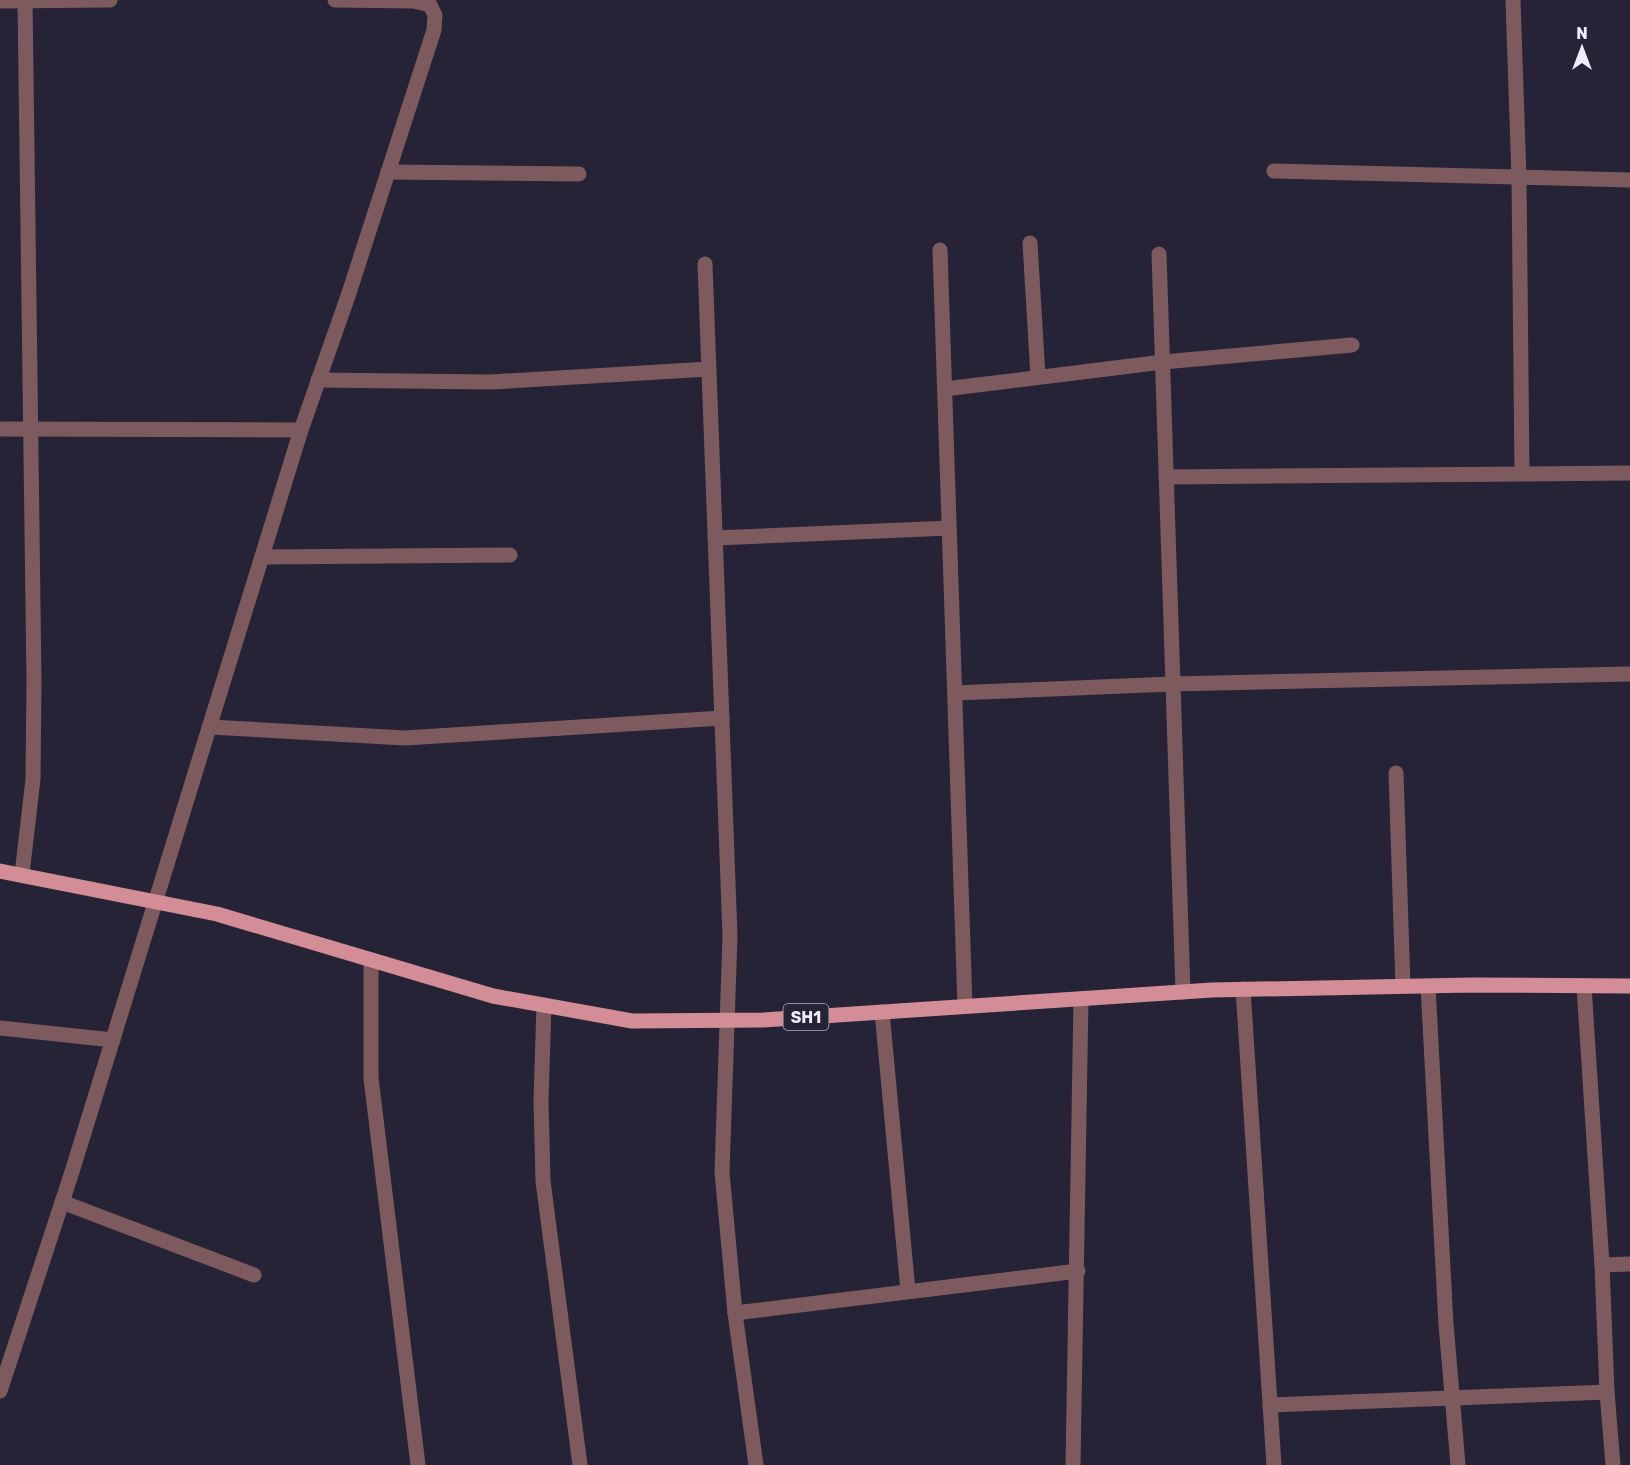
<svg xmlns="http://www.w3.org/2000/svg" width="1630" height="1465" viewBox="0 0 1630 1465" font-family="Rubik,sans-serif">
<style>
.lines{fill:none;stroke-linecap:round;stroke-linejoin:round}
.lane{stroke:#7d5a5e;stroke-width:15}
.street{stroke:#7d5a5e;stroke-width:15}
.primary{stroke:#d38d96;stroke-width:15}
.labels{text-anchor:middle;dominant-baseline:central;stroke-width:4.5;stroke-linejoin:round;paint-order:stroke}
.shield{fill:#272336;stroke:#b2b0be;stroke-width:1.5}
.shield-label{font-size:16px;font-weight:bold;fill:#eeecf9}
</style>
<rect width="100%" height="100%" fill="#272336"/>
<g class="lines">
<polyline class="lane" points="0,1028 113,1040"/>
<g class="street">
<polyline points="1513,0 1519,178 1522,473"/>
<polyline points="0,1 110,0"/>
<polyline points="1274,171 1630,180"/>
<polyline points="388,172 579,174"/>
<polyline points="1030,243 1038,377"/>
<polyline points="940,250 965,1006"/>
<polyline points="1159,254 1183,992"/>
<polyline points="705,264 730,936 722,1172 735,1313 756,1465"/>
<polyline points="318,380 491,382 709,369"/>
<polyline points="945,389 1163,362 1352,345"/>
<polyline points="0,429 301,430"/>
<polyline points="1166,477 1630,473"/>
<polyline points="715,538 949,528"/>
<polyline points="262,557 510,555"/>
<polyline points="955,693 1171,684 1630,674"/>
<polyline points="210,727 405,738 722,718"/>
<polyline points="1396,773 1403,986"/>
<polyline points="22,874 33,779 34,682 25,0"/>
<polyline points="371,960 371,1078 418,1465"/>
<polyline points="1428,986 1446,1324 1458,1465"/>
<polyline points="1584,986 1602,1265 1607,1392 1613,1465"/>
<polyline points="1243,989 1274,1465"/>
<polyline points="544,1005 541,1100 543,1181 580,1465"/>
<polyline points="882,1012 908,1291"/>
<polyline points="62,1202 254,1275"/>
<polyline points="1602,1265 1630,1264"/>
<polyline points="735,1313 1078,1271"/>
<polyline points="0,1391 71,1175 301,430 349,293 434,30 435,15 430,5 414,1 335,0"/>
<polyline points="1270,1405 1607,1392"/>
<polyline points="1073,1465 1081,999"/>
</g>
<polyline class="primary" points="0,871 217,914 493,996 632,1021 763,1020 1212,990 1472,985 1630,986"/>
</g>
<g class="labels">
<rect class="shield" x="783.5" y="1004" width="45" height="26" rx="4.5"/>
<g class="shield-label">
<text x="806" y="1017">SH1</text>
</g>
</g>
<g transform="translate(1582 48)" stroke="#272336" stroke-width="4.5" paint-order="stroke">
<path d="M0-4.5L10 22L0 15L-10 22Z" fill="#eeecf9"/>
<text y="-9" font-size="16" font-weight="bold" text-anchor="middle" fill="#eeecf9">N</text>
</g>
</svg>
